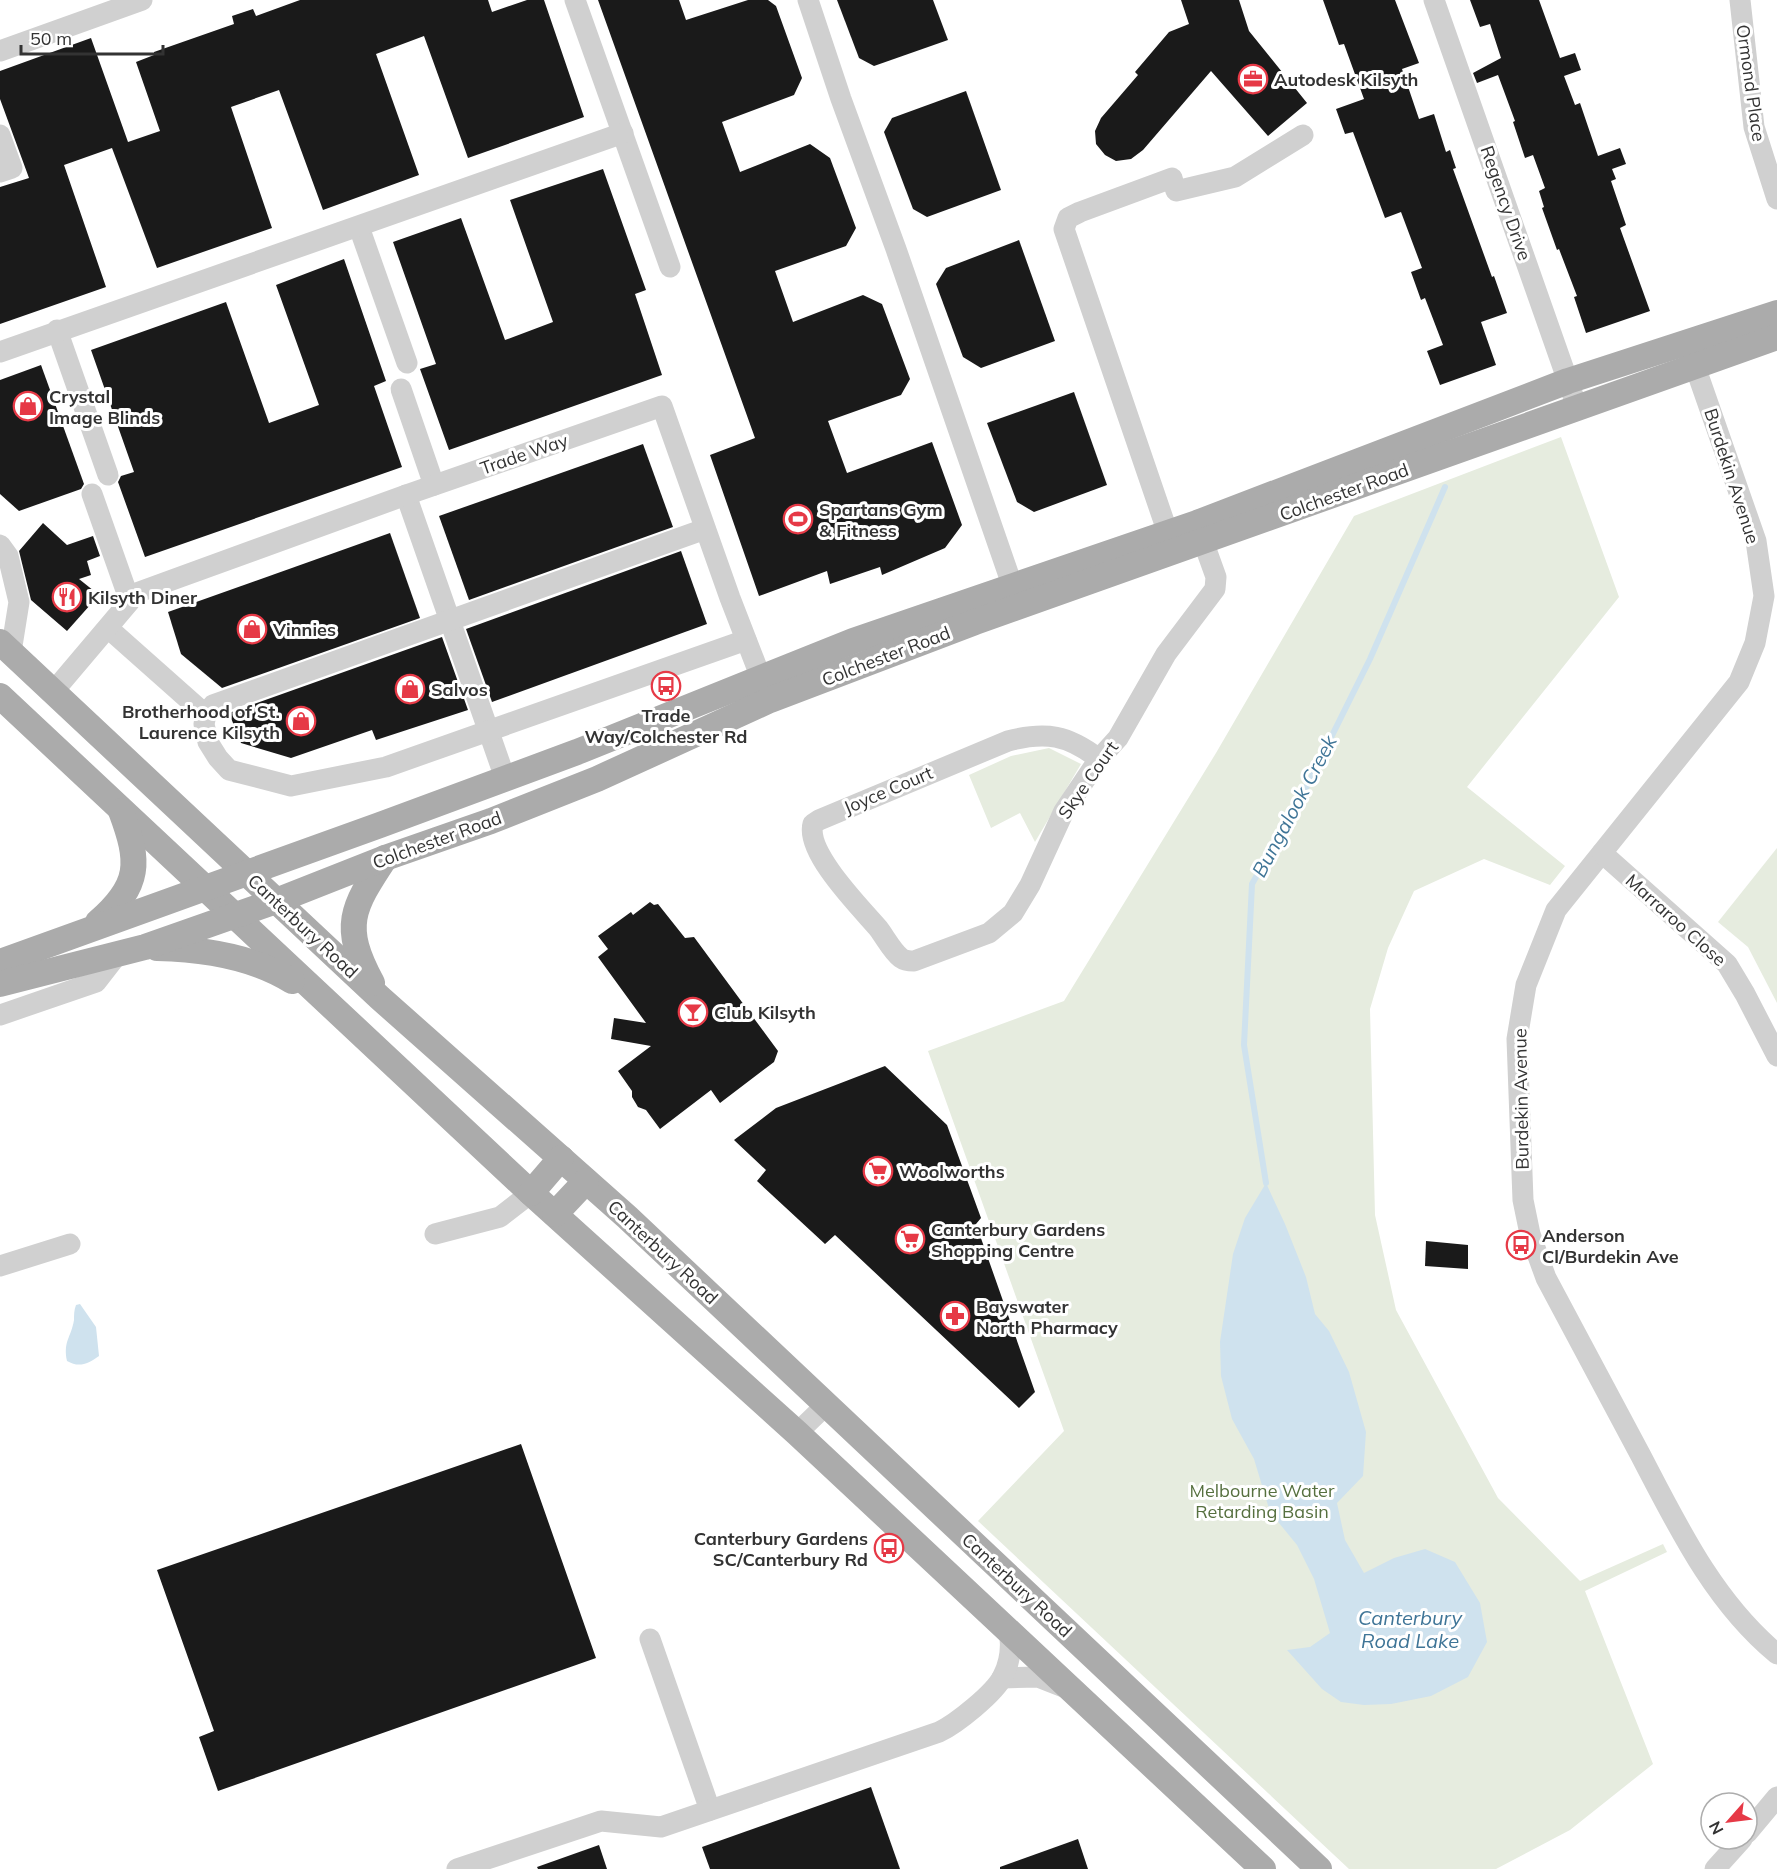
<svg xmlns="http://www.w3.org/2000/svg" width="1777" height="1869" viewBox="0 0 1777 1869" font-family="Mulish,sans-serif">
<style>
.green{fill:#e6ecdf}
.water{fill:#cfe2ee}
.lines{fill:none;stroke-linecap:round;stroke-linejoin:round}
.stream{stroke:#cfe2ee;stroke-width:6}
.building{fill:#1a1a1a}
.minor{stroke:#d0d0d0;stroke-width:21}
.major{stroke:#ababab;stroke-width:26}
.labels{text-anchor:middle;dominant-baseline:central;stroke-width:6;stroke-linejoin:round;paint-order:stroke}
.poi-label{font-size:18px;font-weight:bold;fill:#333;stroke:#fff;text-anchor:start}
.street-label{font-size:18px;fill:#333;stroke:#fff}
.park-label{font-size:18px;fill:#56703f;stroke:#fff}
.water-label{font-size:20px;font-style:italic;fill:#3f7597;stroke:#fff}
</style>
<rect width="100%" height="100%" fill="#fff"/>
<g class="green">
<polygon points="1561,437 1619,597 1467,787 1565,866 1550,885 1484,859 1414,891 1388,948 1370,1009 1375,1215 1396,1310 1498,1498 1580,1581 1663,1544 1667,1552 1585,1591 1653,1764 1570,1830 1496,1869 1349,1869 978,1521 1064,1431 928,1051 1064,1001 1216,753 1354,516"/>
<polygon points="1049,748 1081,764 1035,842 1020,813 991,828 969,775 1011,756"/>
<polygon points="1777,848 1777,1003 1748,947 1718,922"/>
</g>
<g class="water">
<polygon points="1266,1183 1285,1224 1306,1277 1315,1314 1329,1331 1349,1372 1366,1432 1363,1476 1337,1503 1345,1540 1364,1573 1394,1558 1425,1549 1455,1562 1480,1603 1487,1642 1468,1677 1431,1696 1391,1704 1364,1705 1341,1702 1322,1689 1287,1650 1310,1647 1330,1633 1314,1579 1297,1545 1270,1512 1254,1459 1232,1419 1221,1376 1220,1342 1233,1254 1245,1218"/>
<path d="M80 1304 96 1327 99 1356C88 1364 79 1368 67 1361 63 1341 71 1338 74 1320 74 1315 74 1310 76 1305Z"/>
</g>
<g class="lines">
<polyline class="stream" points="1266,1183 1244,1045 1252,884 1304,792 1370,659 1445,487"/>
</g>
<g class="building">
<polygon points="300,0 488,0 492,12 527,0 544,0 584,117 468,158 424,36 376,54 419,175 323,210 279,90 231,107 272,228 157,268 112,148 64,165 106,287 0,324 0,187 29,178 0,99 0,71 91,38 128,142 160,131 136,62 154,55 154,52 234,24 232,16 253,9 256,16"/>
<polygon points="598,0 679,0 686,20 748,0 768,0 776,6 802,78 794,95 722,122 740,172 810,144 830,158 856,228 846,246 775,271 793,322 863,295 882,304 910,379 901,395 828,421 847,473 932,442 962,525 945,548 882,575 880,567 830,584 827,571 759,596 710,455 755,438"/>
<polygon points="837,0 933,0 948,40 874,66 859,58"/>
<polygon points="1181,0 1239,0 1249,31 1307,103 1268,136 1211,71 1143,150 1131,159 1116,161 1105,155 1096,144 1095,131 1101,118 1138,75 1135,72 1169,32 1189,24"/>
<polygon points="1323,0 1395,0 1419,63 1402,69 1419,119 1434,114 1446,152 1450,150 1456,168 1453,169 1492,277 1494,276 1507,313 1481,322 1496,365 1440,385 1427,351 1443,345 1425,298 1421,300 1411,272 1422,268 1401,212 1385,218 1353,132 1345,134 1336,109 1364,99 1344,44 1339,45"/>
<polygon points="1470,0 1539,0 1560,58 1575,53 1581,70 1564,76 1575,105 1580,103 1598,156 1620,148 1626,164 1612,169 1616,179 1611,181 1626,225 1620,228 1650,311 1586,333 1574,297 1577,296 1559,249 1557,250 1542,208 1544,207 1539,191 1545,188 1533,155 1525,158 1513,122 1515,121 1498,75 1477,83 1473,73 1501,58 1490,24 1480,27"/>
<polygon points="966,91 1001,190 927,217 913,209 884,132 892,118"/>
<polygon points="603,169 646,290 635,294 662,375 449,450 420,369 436,364 393,242 461,218 505,340 553,322 510,200"/>
<polygon points="1019,240 1055,341 981,368 963,357 936,284 946,268"/>
<polygon points="344,259 386,381 374,386 402,467 145,557 118,482 121,476 134,472 91,350 226,302 269,423 319,405 276,285"/>
<polygon points="41,365 84,484 81,489 19,511 0,494 0,380"/>
<polygon points="1074,392 1107,485 1034,512 1017,502 987,423"/>
<polygon points="643,444 673,527 469,600 439,516"/>
<polygon points="43,523 67,545 93,536 100,556 87,561 91,575 79,579 99,595 67,631 31,600 19,551"/>
<polygon points="390,533 420,618 222,688 181,654 168,612"/>
<polygon points="681,551 707,624 492,702 466,629"/>
<polygon points="442,637 468,710 376,740 372,730 291,758 241,743 229,713"/>
<polygon points="650,902 654,905 658,904 685,938 694,937 778,1051 774,1062 720,1103 711,1090 660,1129 646,1110 638,1107 632,1097 632,1091 618,1071 651,1046 611,1039 614,1018 646,1023 598,957 608,949 598,936 631,912 633,915"/>
<polygon points="885,1066 947,1125 981,1218 976,1224 1035,1392 1019,1408 835,1235 825,1244 757,1181 766,1170 734,1140 776,1108"/>
<polygon points="1426,1241 1468,1245 1468,1269 1425,1266"/>
<polygon points="521,1444 596,1658 218,1791 199,1737 214,1731 157,1570"/>
<polygon points="871,1787 900,1869 710,1869 702,1847"/>
<polygon points="1078,1839 1088,1869 1000,1869 1000,1867"/>
<polygon points="599,1845 607,1869 538,1869 537,1867"/>
</g>
<g class="lines">
<g class="minor">
<polyline points="575,0 670,267"/>
<polyline points="808,0 841,99 896,249 1017,599"/>
<polyline points="1434,0 1577,407"/>
<polyline points="1740,0 1754,127 1777,199"/>
<polyline points="0,51 142,0"/>
<polyline points="0,135 12,168 0,172"/>
<polyline points="359,227 407,363"/>
<polyline points="57,330 108,475"/>
<polyline points="0,352 623,133"/>
<path d="M1690 352 1756 541 1764 596 1755 643 1739 682 1556 910 1526 985 1517 1039 1523 1200 1530 1234 1546 1278C1578 1337 1609 1397 1641 1456 1678 1527 1714 1602 1777 1654"/>
<polyline points="401,389 434,485"/>
<polyline points="92,494 128,596"/>
<polyline points="406,495 505,778"/>
<polyline points="705,529 213,705 206,715 204,724 208,742 218,758 229,770 291,786 386,767 746,640"/>
<polyline points="0,545 8,556 19,602 11,652"/>
<polyline points="1173,548 1064,229 1068,218 1080,212 1172,178 1176,191 1235,177 1303,135"/>
<polyline points="108,628 206,715"/>
<polyline points="53,692 130,601 128,596 406,495 662,406 730,598 766,691"/>
<path d="M1099 759C1068 735 1046 731 1008 741L819 820 813 824C805 852 860 907 878 928 885 937 892 951 901 958 905 961 910 961 914 961L989 933 1013 913 1030 885 1064 811 1099 759 1118 738 1166 654 1215 589 1216 577 1198 527"/>
<polyline points="1602,853 1727,964 1745,994 1777,1056"/>
<polyline points="0,1015 96,982 117,955"/>
<polyline points="435,1234 500,1217 531,1193"/>
<polyline points="0,1266 70,1244"/>
<polyline points="797,1433 826,1405"/>
<polyline points="650,1639 710,1810"/>
<polyline points="1002,1678 1038,1677 1066,1688"/>
<polyline points="1747,1833 1777,1797"/>
<path d="M457 1869 601 1821 661 1827 939 1732C956 1724 995 1693 1003 1676 1010 1662 1012 1646 1009 1630"/>
<polyline points="1715,1869 1742,1839"/>
</g>
<g class="major">
<polyline points="0,642 380,998 627,1217 1319,1869"/>
<polyline points="0,696 531,1193 797,1433 1263,1869"/>
<path d="M98 922C141 885 140 862 121 811"/>
<path d="M157 948C203 949 252 956 292 981"/>
<polyline points="0,962 380,825 577,752 853,641 1197,523 1568,381 1777,313"/>
<path d="M372 983C341 926 352 908 385 858"/>
<polyline points="0,984 145,947 276,901 385,858 491,821 597,779 770,700 975,622 1777,337"/>
<polyline points="531,1193 561,1158"/>
<polyline points="555,1214 586,1181"/>
</g>
</g>
<defs>
<g id="office-ring" transform="scale(1.5)"><circle r="9.5" fill="#fff" stroke="#e63946" stroke-width="1.5"/><path d="M-6-3h4V-5.5h4V-3h4V5H-6ZM-1-4.5V-3h2v-1.5ZM-6 0V1H6V0Z" fill="#e63946"/></g>
<g id="shop-ring" transform="scale(1.5)"><circle r="9.5" fill="#fff" stroke="#e63946" stroke-width="1.5"/><path d="M-5-2.5h2.3a2.7 3.5 0 0 1 5.4 0H5L5.5 6h-11ZM-1.5-2.5h3a1.5 2.3 0 0 0-3 0Z" fill="#e63946"/></g>
<g id="stadium-ring" transform="scale(1.5)"><circle r="9.5" fill="#fff" stroke="#e63946" stroke-width="1.5"/><path d="M0-5a6.5 5 0 1 0 0 10a6.5 5 0 1 0 0-10ZM-3.5-1.8h7v3.6h-7Z" fill="#e63946"/></g>
<g id="restaurant-ring" transform="scale(1.5)"><circle r="9.5" fill="#fff" stroke="#e63946" stroke-width="1.5"/><path d="M-5-6h1v4h1v-4h1v4h1v-4h1v5L-1.5 .5V6h-2V.5L-5-1ZM5-6V6H3V1.5H1.5Q1.5-4 5-6Z" fill="#e63946"/></g>
<g id="bus-ring" transform="scale(1.5)"><circle r="9.5" fill="#fff" stroke="#e63946" stroke-width="1.5"/><path d="M-5-6H5V4H4V6H2V4H-2V6H-4V4H-5ZM-3.5-4V0h7V-4ZM-3.5 1.2v1.5H-2V1.2ZM2 1.2v1.5H3.5V1.2Z" fill="#e63946"/></g>
<g id="bar-ring" transform="scale(1.5)"><circle r="9.5" fill="#fff" stroke="#e63946" stroke-width="1.5"/><path d="M-6-5H6L.8 .8V4.5H3.5V6h-7V4.5H-.8V.8Z" fill="#e63946"/></g>
<g id="supermarket-ring" transform="scale(1.5)"><circle r="9.5" fill="#fff" stroke="#e63946" stroke-width="1.5"/><path d="M-6-5.5h2.5l.6 2H6L4.5 2H-2.5L-4.4-4H-6ZM-1.5 3.2a1.3 1.3 0 1 0 .1 0ZM3 3.2a1.3 1.3 0 1 0 .1 0Z" fill="#e63946"/></g>
<g id="pharmacy-ring" transform="scale(1.5)"><circle r="9.5" fill="#fff" stroke="#e63946" stroke-width="1.5"/><path d="M-2-6h4v4h4v4h-4v4h-4v-4h-4v-4h4Z" fill="#e63946"/></g>
</defs>
<g fill-rule="evenodd">
<use href="#office-ring" x="1253" y="79"/>
<use href="#shop-ring" x="28" y="406"/>
<use href="#stadium-ring" x="798" y="519"/>
<use href="#restaurant-ring" x="67" y="597"/>
<use href="#shop-ring" x="252" y="629"/>
<use href="#bus-ring" x="666" y="686"/>
<use href="#shop-ring" x="410" y="689"/>
<use href="#shop-ring" x="301" y="721"/>
<use href="#bar-ring" x="693" y="1012"/>
<use href="#supermarket-ring" x="878" y="1171"/>
<use href="#supermarket-ring" x="910" y="1239"/>
<use href="#bus-ring" x="1521" y="1245"/>
<use href="#pharmacy-ring" x="955" y="1316"/>
<use href="#bus-ring" x="889" y="1548"/>
</g>
<g class="labels">
<g class="poi-label">
<text x="1274" y="79">Autodesk Kilsyth</text>
<text x="49" y="396">Crystal<tspan x="49" dy="21">Image Blinds</tspan></text>
<text x="819" y="509">Spartans Gym<tspan x="819" dy="21">&amp; Fitness</tspan></text>
<text x="88" y="597">Kilsyth Diner</text>
<text x="273" y="629">Vinnies</text>
<text x="431" y="689">Salvos</text>
<text x="280" y="711" text-anchor="end">Brotherhood of St.<tspan x="280" dy="21">Laurence Kilsyth</tspan></text>
<text x="666" y="715" text-anchor="middle">Trade<tspan x="666" dy="21">Way/Colchester Rd</tspan></text>
<text x="714" y="1012">Club Kilsyth</text>
<text x="899" y="1171">Woolworths</text>
<text x="931" y="1229">Canterbury Gardens<tspan x="931" dy="21">Shopping Centre</tspan></text>
<text x="1542" y="1235">Anderson<tspan x="1542" dy="21">Cl/Burdekin Ave</tspan></text>
<text x="976" y="1306">Bayswater<tspan x="976" dy="21">North Pharmacy</tspan></text>
<text x="868" y="1538" text-anchor="end">Canterbury Gardens<tspan x="868" dy="21">SC/Canterbury Rd</tspan></text>
</g>
<g class="street-label">
<text transform="translate(1751 83) rotate(82)">Ormond Place</text>
<text transform="translate(1506 203) rotate(71)">Regency Drive</text>
<text transform="translate(524 454) rotate(-19)">Trade Way</text>
<text transform="translate(1732 476) rotate(72)">Burdekin Avenue</text>
<text transform="translate(1344 492) rotate(-20)">Colchester Road</text>
<text transform="translate(886 656) rotate(-21)">Colchester Road</text>
<text transform="translate(1088 780) rotate(-55)">Skye Court</text>
<text transform="translate(888 790) rotate(-23)">Joyce Court</text>
<text transform="translate(437 840) rotate(-20)">Colchester Road</text>
<text transform="translate(1676 920) rotate(42)">Marraroo Close</text>
<text transform="translate(303 926) rotate(43)">Canterbury Road</text>
<text transform="translate(1521 1099) rotate(-91)">Burdekin Avenue</text>
<text transform="translate(663 1252) rotate(43)">Canterbury Road</text>
<text transform="translate(1017 1585) rotate(43)">Canterbury Road</text>
</g>
<g class="park-label">
<text x="1262" y="1490">Melbourne Water<tspan x="1262" dy="21">Retarding Basin</tspan></text>
</g>
<g class="water-label">
<text transform="translate(1294 806) rotate(-62)">Bungalook Creek</text>
<text x="1410" y="1617">Canterbury<tspan x="1410" dy="23">Road Lake</tspan></text>
</g>
</g>
<g transform="translate(1729 1821) rotate(242)"><circle r="28" fill="#ffffff" stroke="#adadad" stroke-width="1.5"/>
<path d="M0-4.5L10 22L0 15L-10 22Z" fill="#e63946"/>
<text y="-9" font-size="16" font-weight="bold" text-anchor="middle" fill="#333333">N</text>
</g>
<path d="M21 45v9h142v-9" fill="none" stroke="#333333" stroke-width="3"/>
<text x="30" y="45" font-size="18" fill="#333333" stroke="#ffffff" stroke-width="4.5" paint-order="stroke">50 m</text>
</svg>
